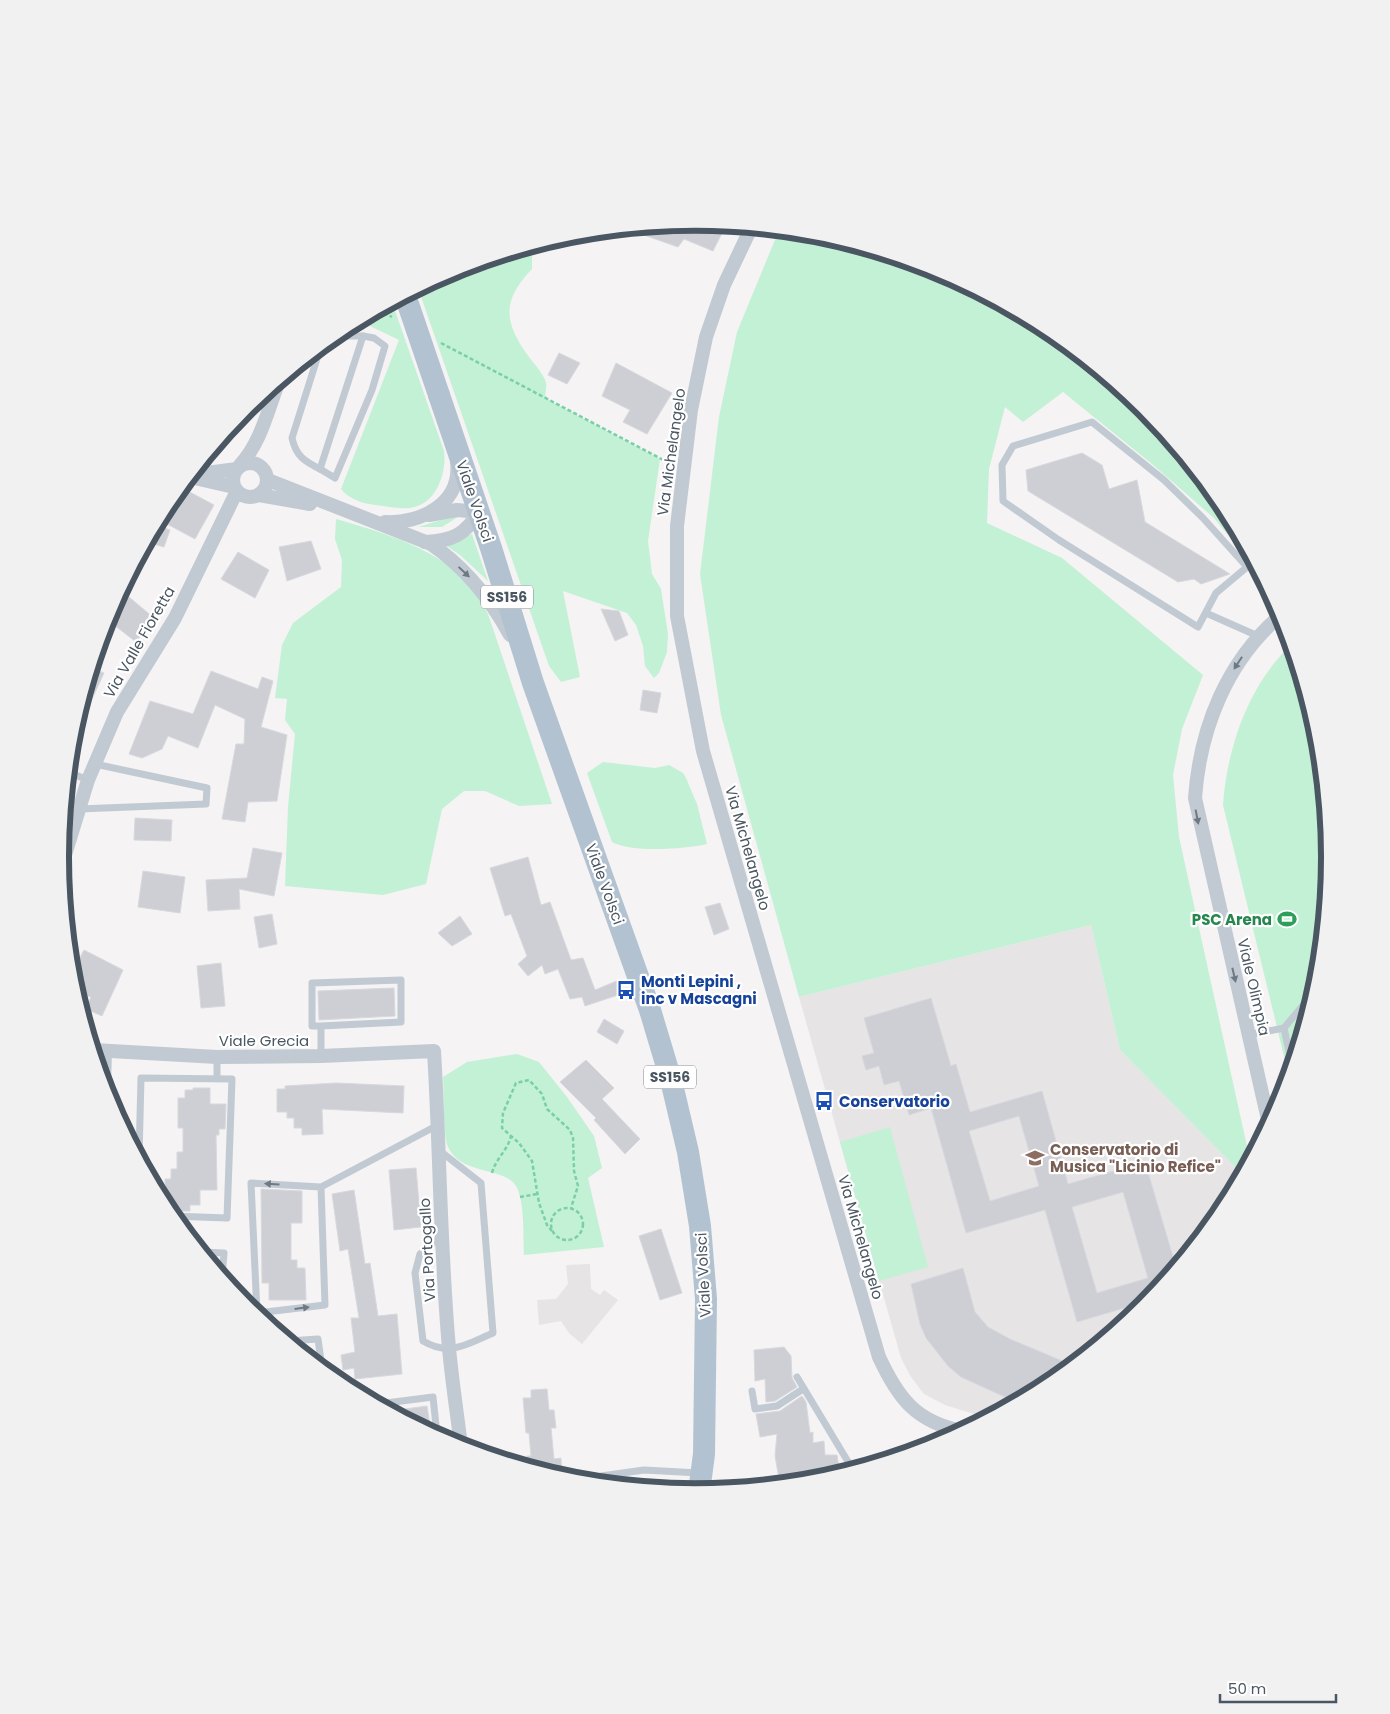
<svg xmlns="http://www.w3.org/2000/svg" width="1390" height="1714" viewBox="0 0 1390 1714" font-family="Poppins,sans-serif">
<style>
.education{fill:#e6e4e5}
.green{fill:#c3f1d5}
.building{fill:#cdcfd5;stroke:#d7d9de;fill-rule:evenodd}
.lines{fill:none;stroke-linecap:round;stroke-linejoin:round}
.path{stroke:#7ad0a6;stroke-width:2.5;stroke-dasharray:4 2.5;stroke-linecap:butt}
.lane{stroke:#c1cad2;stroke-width:7}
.street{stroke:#c1cad2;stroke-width:14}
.primary{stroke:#b3c2d1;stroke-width:22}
.primary-bridge{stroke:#b3c2d1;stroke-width:22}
.oneway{fill:#6e7983}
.labels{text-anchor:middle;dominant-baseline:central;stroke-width:4.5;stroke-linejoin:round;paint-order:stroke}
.shield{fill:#fff;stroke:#808990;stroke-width:1}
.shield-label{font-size:14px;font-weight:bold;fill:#4a5661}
.street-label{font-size:15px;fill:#4a5661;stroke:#fff}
.leisure-label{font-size:15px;font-weight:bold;fill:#27864d;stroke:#fff;text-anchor:end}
.transit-label{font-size:15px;font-weight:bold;fill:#164399;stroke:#fff;text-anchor:start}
.education-label{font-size:15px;font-weight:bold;fill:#785e54;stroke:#fff;text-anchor:start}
.rim{fill:none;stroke:#4a5661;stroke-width:6}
</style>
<rect width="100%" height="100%" fill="#f5f3f3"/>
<g class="education">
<polygon points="1091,925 1120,1050 1242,1174 1223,1210 1144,1306 1048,1385 989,1417 974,1414 945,1405 924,1394 911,1377 901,1358 799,997"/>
<polygon points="590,1264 591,1289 600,1295 604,1290 618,1300 582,1344 569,1333 561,1321 539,1325 537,1300 556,1299 568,1284 566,1265"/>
</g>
<g class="green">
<polygon points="779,230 819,234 938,270 1048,329 1144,408 1223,504 1263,578 1214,518 1152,464 1063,392 1023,422 1005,407 989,469 987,523 1062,558 1203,675 1182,729 1173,775 1179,837 1250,1160 1242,1174 1120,1050 1091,925 799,997 721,715 700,574 719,417 737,332"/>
<path d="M532 246V269C502 300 503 322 529 357 534 364 544 374 546 383 547 387 545 394 545 398L660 459 648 541 652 574 661 589 668 634 667 652 659 673 654 678 645 666 643 646 636 625 627 613 563 591 580 677 561 682 549 666 418 288 452 270Z"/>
<path d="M392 302 444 451C447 473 436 505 410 508 401 509 391 507 383 506 366 504 352 502 341 489L399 340 370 326 366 316Z"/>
<polygon points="451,517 458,517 442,527 418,527"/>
<path d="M336 519C382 532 444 550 474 590 480 598 484 606 488 614L552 804 519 806 485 791H464L442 809 426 884 383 895 285 886 288 807 295 734 285 720 287 699 275 698 282 645 293 623 341 587 342 560 335 539Z"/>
<polygon points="472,534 488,581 460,555 444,544"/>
<path d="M1291 645 1318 733 1330 857 1318 981 1289 1077 1223 805C1227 748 1248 685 1291 645Z"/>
<path d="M603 762 655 768 669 765 683 773 686 778 697 804 707 844C685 849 632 853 612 842L587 773Z"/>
<path d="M517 1054 539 1062 567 1097 594 1136 602 1168 588 1178 604 1247 524 1255C523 1237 525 1201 516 1186 503 1166 462 1176 448 1147 443 1136 444 1092 443 1077L467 1062Z"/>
<polygon points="890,1127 928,1267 879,1281 840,1142"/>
</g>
<g class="building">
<polygon points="695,222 713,224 724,229 713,251 684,239 678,247 627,229"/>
<polygon points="559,353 580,363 567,384 548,375"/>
<polygon points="616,363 672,393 647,434 623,422 630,410 602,396"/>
<polygon points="1082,453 1102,465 1109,489 1137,480 1145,522 1230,574 1201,584 1194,579 1178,582 1028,491 1026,470"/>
<polygon points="186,490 214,505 195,539 167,524"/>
<polygon points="156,525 170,530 164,547 147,542"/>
<polygon points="311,541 321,569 287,581 279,547"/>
<polygon points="238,552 269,570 255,598 221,579"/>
<polygon points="129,597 154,618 136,642 109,621"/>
<polygon points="601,609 619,611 628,635 615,641"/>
<polygon points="92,668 104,673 88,708 81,705"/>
<polygon points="211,671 258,689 262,677 273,681 261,727 287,735 277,801 248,802 245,822 222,819 236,744 244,744 245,719 215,705 198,748 168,736 162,749 142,758 129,754 150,701 193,714"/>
<polygon points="643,690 661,693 657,713 640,710"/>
<polygon points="135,818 172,820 171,841 134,840"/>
<polygon points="253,848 282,853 274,896 239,889 240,909 208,911 206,880 247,878"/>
<polygon points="528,857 541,905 550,902 571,960 583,958 595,990 619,980 624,993 585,1006 582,997 570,999 558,969 545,974 542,965 528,976 518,964 527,956 511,914 505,916 490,868"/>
<polygon points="143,871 185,877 180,913 138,907"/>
<polygon points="720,903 729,929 714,935 705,907"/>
<polygon points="272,914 277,944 259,948 254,917"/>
<polygon points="460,916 472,934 452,946 438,933"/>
<polygon points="84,950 123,970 102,1016 86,1009 91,997 76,992 72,981 74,969"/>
<polygon points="221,963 225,1006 201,1008 197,966"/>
<polygon points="394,988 395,1016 319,1020 318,991"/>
<path d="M931 998 951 1066 956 1064 970 1112 1042 1091 1068 1184 1145 1162 1176 1267 1148 1301 1077 1322 1045 1210 966 1233 931 1108 909 1115 899 1081 884 1085 879 1066 866 1070 862 1056 874 1053 864 1018ZM1019 1116 1039 1186 990 1201 969 1131ZM1123 1192 1148 1278 1097 1293 1072 1207Z"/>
<polygon points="604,1019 624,1031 617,1044 597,1032"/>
<polygon points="586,1060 614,1088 602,1099 640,1139 625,1154 594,1120 596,1118 560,1082"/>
<polygon points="336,1083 404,1086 403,1113 322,1109 323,1134 302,1135 302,1128 294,1128 294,1118 287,1118 287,1112 277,1112 277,1089 285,1089 285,1086"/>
<polygon points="193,1088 210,1088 210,1104 226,1104 225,1129 219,1129 219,1135 216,1135 217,1190 200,1190 200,1205 190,1205 190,1211 177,1211 177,1205 169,1205 169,1194 165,1194 165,1179 171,1179 171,1169 177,1169 177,1152 183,1152 183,1128 178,1128 178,1098 185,1098 185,1090 193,1090"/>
<polygon points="416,1168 421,1227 394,1230 389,1170"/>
<polygon points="261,1189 302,1191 302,1223 291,1223 291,1260 297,1260 297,1268 305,1268 306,1300 269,1300 269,1283 262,1283"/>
<polygon points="354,1190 365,1264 370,1263 378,1316 397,1314 402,1374 355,1379 354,1368 343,1370 341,1355 355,1352 351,1318 359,1318 348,1249 340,1251 332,1194"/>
<polygon points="661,1229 682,1293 660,1300 639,1236"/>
<polygon points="963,1268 975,1312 988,1327 1010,1339 1072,1365 1048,1385 1016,1402 961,1377 948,1366 926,1338 920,1324 911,1284"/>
<polygon points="784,1347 791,1356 792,1378 797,1387 775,1401 766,1402 765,1379 755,1381 754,1350"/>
<polygon points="547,1389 549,1410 554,1410 556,1428 551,1428 554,1459 561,1458 562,1477 528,1467 527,1456 531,1456 529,1433 526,1433 523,1398 531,1398 531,1390"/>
<polygon points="802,1396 806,1402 810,1433 813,1432 813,1443 824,1441 825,1455 837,1455 840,1474 819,1480 780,1484 775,1456 777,1434 760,1437 756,1414 780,1411"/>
<polygon points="427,1406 431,1432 390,1411"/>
</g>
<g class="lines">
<g class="path">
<polyline points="378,310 392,317"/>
<polyline points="441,343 671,464"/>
<path d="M492 1173C496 1158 508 1150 511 1136"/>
<polyline points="520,1197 537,1194"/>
<circle cx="567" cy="1224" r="16"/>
<polyline points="552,1231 547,1225 539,1203 532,1161 519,1143 502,1128 503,1113 516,1083 529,1080 542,1094 547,1109 570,1130 573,1138 574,1171 578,1186 571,1208"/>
</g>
<g class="lane">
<path d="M321 346 292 438C296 456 304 461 320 469L363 336H334"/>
<polygon points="1092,422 1164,480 1203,518 1247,567 1216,593 1198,627 1059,540 1003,501 1002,465 1013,446"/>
<polyline points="200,465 211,471"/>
<polyline points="320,469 335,478 372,390 385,346 374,338 363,336"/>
<polyline points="1206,613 1258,636"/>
<polyline points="68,772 88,780"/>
<polyline points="79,809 206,804 207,788 95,764"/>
<polyline points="1284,1028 1292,1066"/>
<polyline points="1248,1035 1284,1028 1314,992"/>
<polyline points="321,1056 321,1026 312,1026 312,983 401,980 401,1022 321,1026"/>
<polyline points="217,1078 217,1057"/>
<path d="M440 1151 481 1183 493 1333C467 1344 450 1357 423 1341L415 1273 420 1254 442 1236"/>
<polyline points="139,1158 141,1078 232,1079 227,1218 172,1216"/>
<polyline points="321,1187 325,1305 257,1313 251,1183 321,1187 438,1125"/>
<polyline points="202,1252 224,1253 222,1277"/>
<polyline points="289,1341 318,1339 322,1368"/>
<polyline points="797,1377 853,1470"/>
<polyline points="752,1391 755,1409 777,1406 803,1389"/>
<polyline points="378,1404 433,1397 437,1435"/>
<polyline points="601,1483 601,1476 644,1470 699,1473"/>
</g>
<g class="street">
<path d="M751 228 724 285 706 337 691 410 677 526V616L703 751 879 1357C898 1398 916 1422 962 1431"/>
<circle cx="250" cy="480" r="17"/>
<path d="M240 465C261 443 268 409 279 381"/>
<polyline points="199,474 237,469"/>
<polyline points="190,477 234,487"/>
<path d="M268 480 431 544C466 568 490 598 510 635"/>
<polyline points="259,495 310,504"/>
<path d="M385 522C420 524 462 504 457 462"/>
<path d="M425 542C452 541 465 535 479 512L457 510 429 515"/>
<polyline points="61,868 88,780 117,712 175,618 237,491"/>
<path d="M93 1050 217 1057 321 1056 434 1051C440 1150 440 1249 449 1348 452 1381 457 1413 461 1446"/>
<polyline points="104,1086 105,1051"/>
<path d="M1269 1124 1195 798C1200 728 1227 660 1282 614"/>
</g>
<polyline class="primary" points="439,395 491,548 533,683 650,1010 671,1080 688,1152 700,1226 706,1299 704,1454 699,1492"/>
<polyline class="primary-bridge" points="405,295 439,395"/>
</g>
<defs><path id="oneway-solid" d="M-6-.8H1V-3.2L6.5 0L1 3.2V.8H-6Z" transform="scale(1.25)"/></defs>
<g class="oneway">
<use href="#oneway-solid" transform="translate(464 572) rotate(43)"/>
<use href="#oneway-solid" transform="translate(1238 663) rotate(123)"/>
<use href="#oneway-solid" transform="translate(1197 817) rotate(79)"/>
<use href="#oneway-solid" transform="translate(1234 975) rotate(77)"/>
<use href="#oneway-solid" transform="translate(272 1184) rotate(-177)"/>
<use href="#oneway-solid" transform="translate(302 1308) rotate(-7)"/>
</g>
<defs>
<g id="stadium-bare" transform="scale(1.5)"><path d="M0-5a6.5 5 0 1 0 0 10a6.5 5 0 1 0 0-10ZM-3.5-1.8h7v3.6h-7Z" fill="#2e9e5b" stroke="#fff" stroke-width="2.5" paint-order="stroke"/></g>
<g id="bus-bare" transform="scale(1.5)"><path d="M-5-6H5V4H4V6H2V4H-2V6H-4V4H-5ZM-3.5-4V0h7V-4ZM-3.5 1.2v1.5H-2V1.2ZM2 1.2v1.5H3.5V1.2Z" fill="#1a4fb4" stroke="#fff" stroke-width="2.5" paint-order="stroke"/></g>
<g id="university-bare" transform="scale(1.5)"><path d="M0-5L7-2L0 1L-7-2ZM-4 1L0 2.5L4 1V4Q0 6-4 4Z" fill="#8d6e63" stroke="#fff" stroke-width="2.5" paint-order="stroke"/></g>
</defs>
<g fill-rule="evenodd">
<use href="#stadium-bare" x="1287" y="919"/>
<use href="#bus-bare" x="626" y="990"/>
<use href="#bus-bare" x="824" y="1101"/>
<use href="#university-bare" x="1035" y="1158"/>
</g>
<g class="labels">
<g class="shield">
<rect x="481" y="585.5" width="52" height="23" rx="4"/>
<rect x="644" y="1065.5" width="52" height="23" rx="4"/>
</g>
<g class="shield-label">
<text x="507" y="597">SS156</text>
<text x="670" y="1077">SS156</text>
</g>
<g class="street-label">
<text transform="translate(671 452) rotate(-82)">Via Michelangelo</text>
<text transform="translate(475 501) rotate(71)">Viale Volsci</text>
<text transform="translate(139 642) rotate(-60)">Via Valle Fioretta</text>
<text transform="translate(748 848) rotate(74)">Via Michelangelo</text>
<text transform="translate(605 884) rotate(70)">Viale Volsci</text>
<text transform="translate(1254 987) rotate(77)">Viale Olimpia</text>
<text x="264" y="1040">Viale Grecia</text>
<text transform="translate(861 1237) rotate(74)">Via Michelangelo</text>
<text transform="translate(427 1250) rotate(-93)">Via Portogallo</text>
<text transform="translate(703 1275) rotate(-93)">Viale Volsci</text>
</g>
<g class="leisure-label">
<text x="1272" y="919">PSC Arena</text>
</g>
<g class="transit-label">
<text x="641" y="981">Monti Lepini ,<tspan x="641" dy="17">inc v Mascagni</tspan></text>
<text x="839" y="1101">Conservatorio</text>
</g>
<g class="education-label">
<text x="1050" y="1149">Conservatorio di<tspan x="1050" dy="17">Musica "Licinio Refice"</tspan></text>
</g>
</g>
<path d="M0 0H1390V1714H0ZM69 857a626 626 0 1 1 1252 0a626 626 0 1 1-1252 0Z" fill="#f1f1f2" fill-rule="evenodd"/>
<path class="rim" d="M69 857a626 626 0 1 1 1252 0a626 626 0 1 1-1252 0Z"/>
<path d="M1220 1694v8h116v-8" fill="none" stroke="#4a5661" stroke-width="2.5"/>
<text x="1228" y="1694" font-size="15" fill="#4a5661" stroke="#ffffff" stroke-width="4" paint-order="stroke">50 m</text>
</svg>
